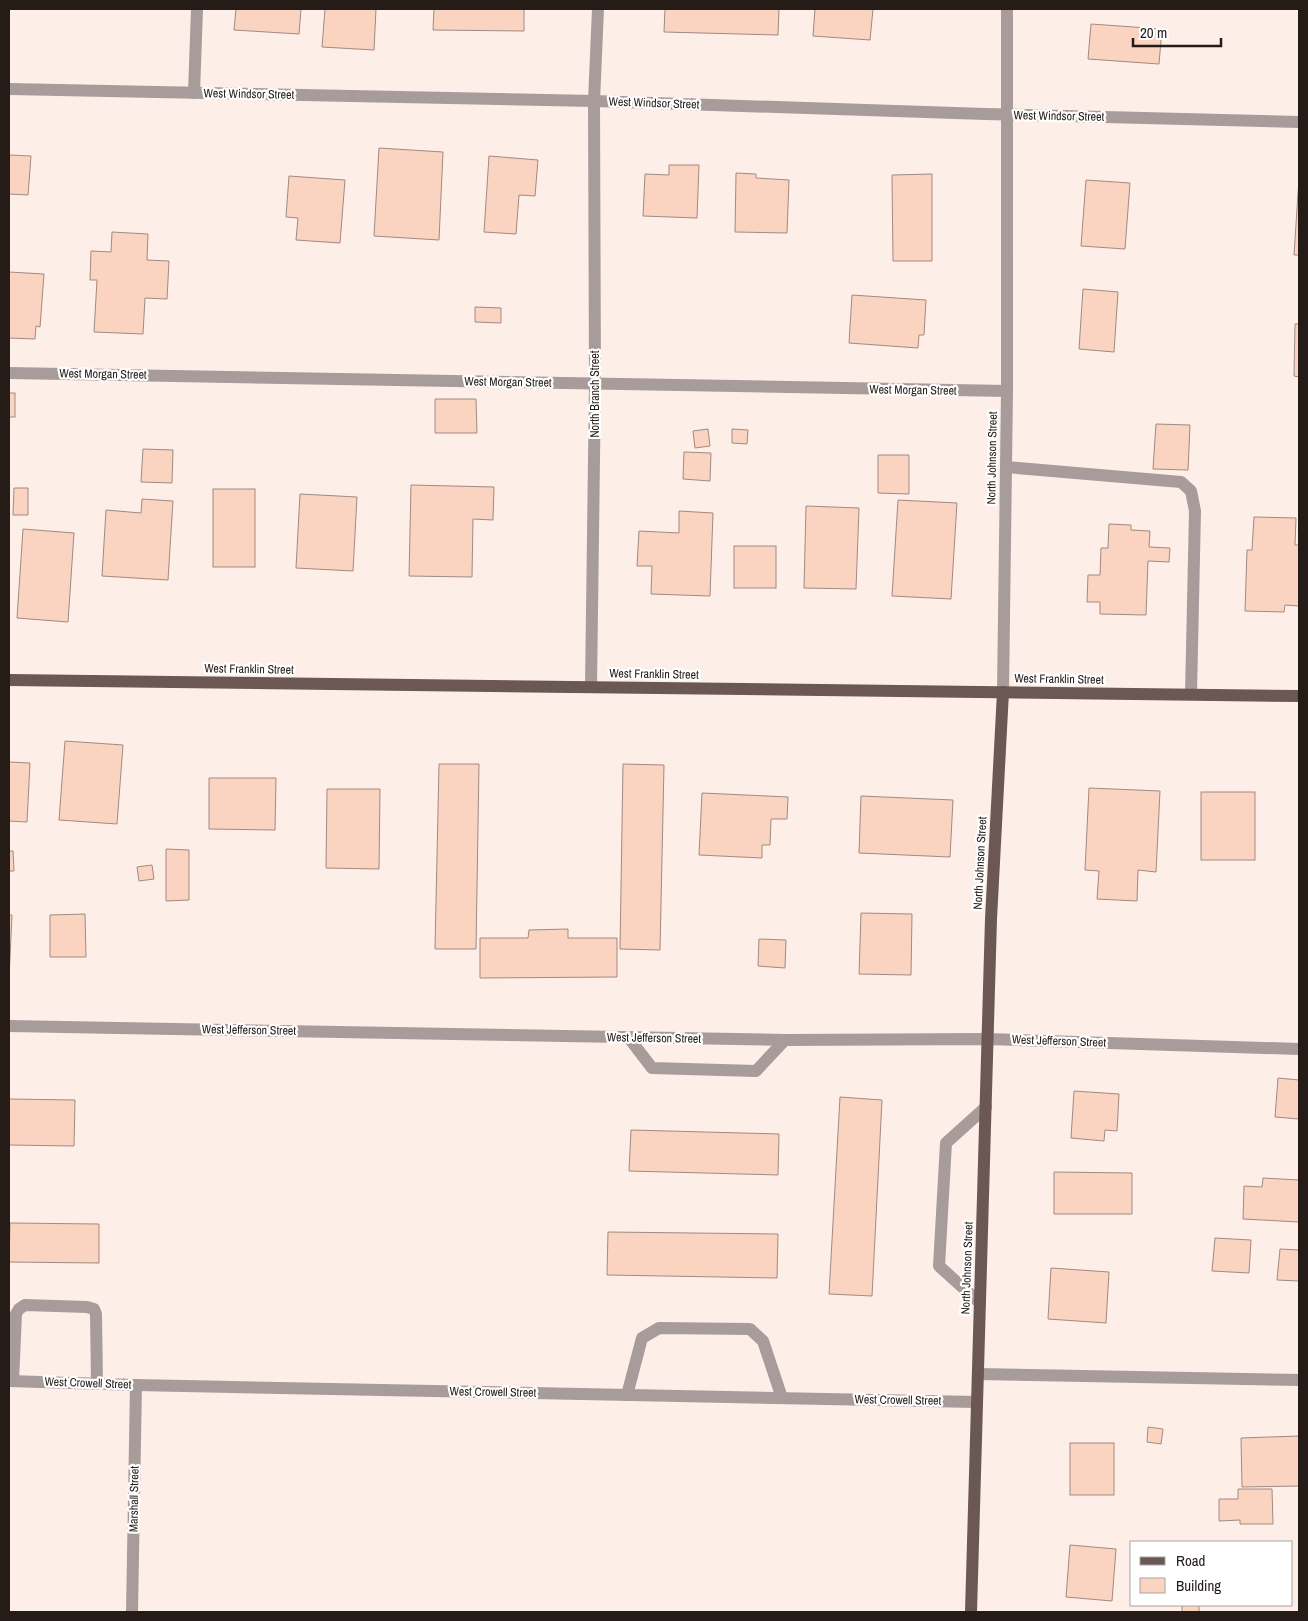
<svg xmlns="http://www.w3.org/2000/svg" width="1308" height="1621" viewBox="0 0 1308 1621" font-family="'Archivo Narrow',sans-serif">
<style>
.building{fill:#fad3c1;stroke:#a28a80}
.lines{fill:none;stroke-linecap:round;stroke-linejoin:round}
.minor{stroke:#a89c9b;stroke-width:12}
.major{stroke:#6b5754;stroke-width:12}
.labels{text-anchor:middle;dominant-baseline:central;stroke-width:4.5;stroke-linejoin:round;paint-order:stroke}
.street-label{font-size:12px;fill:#251c18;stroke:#fff}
</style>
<rect width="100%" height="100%" fill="#fdeee7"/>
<g class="building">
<polygon points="236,9 301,9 299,34 234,30"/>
<polygon points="325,9 376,9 374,50 322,47"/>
<polygon points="434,9 524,9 524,31 433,30"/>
<polygon points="665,9 779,9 778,35 664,32"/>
<polygon points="815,9 873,9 870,40 813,36"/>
<polygon points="1091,24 1162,29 1159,64 1088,59"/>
<polygon points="379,148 443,152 439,240 374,236"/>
<polygon points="9,155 31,156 28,195 9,194"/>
<polygon points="489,156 538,160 535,196 519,195 516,234 484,232"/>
<polygon points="669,165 699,165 697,218 643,216 645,174 669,175"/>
<polygon points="736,173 756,174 756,178 789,180 787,233 735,232"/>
<polygon points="932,174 932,261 893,261 892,175"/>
<polygon points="289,176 345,180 340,243 296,240 298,218 286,217"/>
<polygon points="1299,178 1299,255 1294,255"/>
<polygon points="1086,180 1130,183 1125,249 1081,246"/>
<polygon points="112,232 148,234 147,260 169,261 167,299 145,298 143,334 94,332 97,280 90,280 91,251 111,252"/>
<polygon points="9,272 44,274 40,327 36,326 35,339 9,338"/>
<polygon points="1083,289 1118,292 1114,352 1079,349"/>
<polygon points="852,295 926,300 924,335 919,335 918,348 849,343"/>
<polygon points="475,307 501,308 501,323 475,322"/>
<polygon points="1295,324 1299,324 1299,377 1294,376"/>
<rect x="9" y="393" width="6" height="24"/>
<polygon points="435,399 476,399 477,433 435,433"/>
<polygon points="1156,424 1190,425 1188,470 1153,469"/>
<polygon points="708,429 710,446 695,448 693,431"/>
<polygon points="732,429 748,430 747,444 732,443"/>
<polygon points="143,449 173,450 172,483 141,482"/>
<polygon points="684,452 711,453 710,481 683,479"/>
<polygon points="878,455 909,455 909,494 878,493"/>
<polygon points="411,485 494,487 493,520 473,519 472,577 409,576"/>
<polygon points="14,488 28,488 28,515 13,515"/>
<rect x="213" y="489" width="42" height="78"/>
<polygon points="300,494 357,497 353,571 296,568"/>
<polygon points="142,499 173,501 168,580 102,576 106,510 141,513"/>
<polygon points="898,500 957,503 951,599 892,596"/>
<polygon points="806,506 859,508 856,589 804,588"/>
<polygon points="679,511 713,513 710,596 651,594 652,566 637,566 639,531 679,533"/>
<polygon points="1254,517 1296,518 1295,545 1299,545 1299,606 1285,605 1284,612 1245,611 1247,550 1252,550"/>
<polygon points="1109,524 1131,525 1131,530 1150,531 1149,547 1170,548 1169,562 1148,561 1146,615 1100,614 1100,602 1087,602 1088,575 1100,575 1101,548 1108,548"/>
<polygon points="23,529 74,533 68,622 17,618"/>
<rect x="734" y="546" width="42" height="42"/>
<polygon points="65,741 123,745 117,824 59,820"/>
<polygon points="9,762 30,763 27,822 9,821"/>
<polygon points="439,764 479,764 476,949 435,949"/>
<polygon points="623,764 664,765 660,950 620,949"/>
<polygon points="209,778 276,778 275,830 209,829"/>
<polygon points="1089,788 1160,791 1156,872 1138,870 1137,901 1097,899 1099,871 1085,870"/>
<polygon points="327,789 380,789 379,869 326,868"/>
<rect x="1201" y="792" width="54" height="68"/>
<polygon points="702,793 788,797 787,819 771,819 770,845 762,845 762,858 699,855"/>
<polygon points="861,796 953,800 950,857 859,853"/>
<polygon points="166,849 189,850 189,900 166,901"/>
<polygon points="9,851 13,851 14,871 9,871"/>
<polygon points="152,865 154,879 139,881 137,867"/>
<polygon points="861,913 912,914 911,975 859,974"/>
<polygon points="85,914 86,957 50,957 50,915"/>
<polygon points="9,915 12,915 9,979"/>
<polygon points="568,929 568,938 617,938 617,977 480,978 480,938 528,938 529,930"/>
<polygon points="759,939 786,940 785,968 758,966"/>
<polygon points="1278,1078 1299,1080 1299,1119 1275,1117"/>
<polygon points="1074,1091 1119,1094 1117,1131 1105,1130 1104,1141 1071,1138"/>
<polygon points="840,1097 882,1100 872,1296 829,1294"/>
<polygon points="9,1099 75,1100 74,1146 9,1145"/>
<polygon points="631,1130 779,1134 778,1175 629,1171"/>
<polygon points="1054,1172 1132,1173 1132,1214 1054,1214"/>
<polygon points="1263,1178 1299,1180 1299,1222 1243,1219 1244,1186 1262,1187"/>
<polygon points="10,1223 99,1224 99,1263 9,1262"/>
<polygon points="608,1232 778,1234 777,1278 607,1275"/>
<polygon points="1215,1238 1251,1240 1249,1273 1212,1271"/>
<polygon points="1280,1249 1299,1250 1299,1281 1277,1280"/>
<polygon points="1051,1268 1109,1272 1106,1323 1048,1319"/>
<polygon points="1148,1427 1163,1429 1161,1444 1147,1442"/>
<polygon points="1299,1436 1299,1486 1242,1487 1241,1438"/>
<rect x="1070" y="1443" width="44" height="52"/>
<polygon points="1238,1489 1272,1489 1273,1524 1240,1524 1240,1520 1219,1521 1219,1499 1238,1499"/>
<polygon points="1070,1545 1116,1549 1112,1601 1066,1597"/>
<rect x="1182" y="1605" width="17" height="7"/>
</g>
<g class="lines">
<g class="minor">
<polyline points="9,89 594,101 985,114 1299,122"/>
<polyline points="194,93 197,9"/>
<polyline points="9,373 1007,391"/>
<polyline points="1006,467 1181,482 1191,491 1195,511 1191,694"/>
<polyline points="591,687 595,383 594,101 598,9"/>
<polyline points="1003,692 1007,391 1007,9"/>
<polyline points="9,1026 785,1040 988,1039 1299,1049"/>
<polyline points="629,1038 652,1068 756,1071 785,1040"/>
<polyline points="980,1303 939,1266 946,1143 986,1107"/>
<polyline points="978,1374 1299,1380"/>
<polyline points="9,1381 136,1385 977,1402"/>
<polyline points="13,1381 16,1314 19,1309 25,1305 87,1307 94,1309 96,1314 97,1384"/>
<polyline points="627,1395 642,1338 659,1328 750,1329 763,1341 782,1398"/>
<polyline points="132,1612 136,1385"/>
</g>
<g class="major">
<polyline points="9,680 1299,696"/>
<polyline points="971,1612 991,919 1003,692"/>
</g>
</g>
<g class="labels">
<g class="street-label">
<text transform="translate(249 94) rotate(1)">West Windsor Street</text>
<text transform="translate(654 103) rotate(2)">West Windsor Street</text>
<text transform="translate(1059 116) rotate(1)">West Windsor Street</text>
<text transform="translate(103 374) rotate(1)">West Morgan Street</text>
<text transform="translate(508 382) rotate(1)">West Morgan Street</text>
<text transform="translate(913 390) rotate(1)">West Morgan Street</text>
<text transform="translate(595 394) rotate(-90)">North Branch Street</text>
<text transform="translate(992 458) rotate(-89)">North Johnson Street</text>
<text transform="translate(249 669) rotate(1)">West Franklin Street</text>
<text transform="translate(654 674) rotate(1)">West Franklin Street</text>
<text transform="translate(1059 679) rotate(1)">West Franklin Street</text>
<text transform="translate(980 863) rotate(-87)">North Johnson Street</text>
<text transform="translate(249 1030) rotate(1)">West Jefferson Street</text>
<text transform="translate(654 1038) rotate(1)">West Jefferson Street</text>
<text transform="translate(1059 1041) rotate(2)">West Jefferson Street</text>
<text transform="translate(967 1268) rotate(-88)">North Johnson Street</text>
<text transform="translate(88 1383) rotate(2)">West Crowell Street</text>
<text transform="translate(493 1392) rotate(1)">West Crowell Street</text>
<text transform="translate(898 1400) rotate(1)">West Crowell Street</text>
<text transform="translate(134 1499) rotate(-89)">Marshall Street</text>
</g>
</g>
<rect width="1308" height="1621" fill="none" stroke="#251c18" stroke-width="20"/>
<rect x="1130" y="1541" width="162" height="65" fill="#ffffff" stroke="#a8a4a3"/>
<rect x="1140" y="1557" width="25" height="8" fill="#6b5754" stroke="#a8a4a3"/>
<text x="1176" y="1566" font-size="15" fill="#251c18">Road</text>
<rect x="1140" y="1578" width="25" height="15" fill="#fad3c1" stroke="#a8a4a3"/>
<text x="1176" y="1591" font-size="15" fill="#251c18">Building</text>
<path d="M1133 38v8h88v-8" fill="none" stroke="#251c18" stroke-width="2.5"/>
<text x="1140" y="38" font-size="15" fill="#251c18" stroke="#ffffff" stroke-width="4" paint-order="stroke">20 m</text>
</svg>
